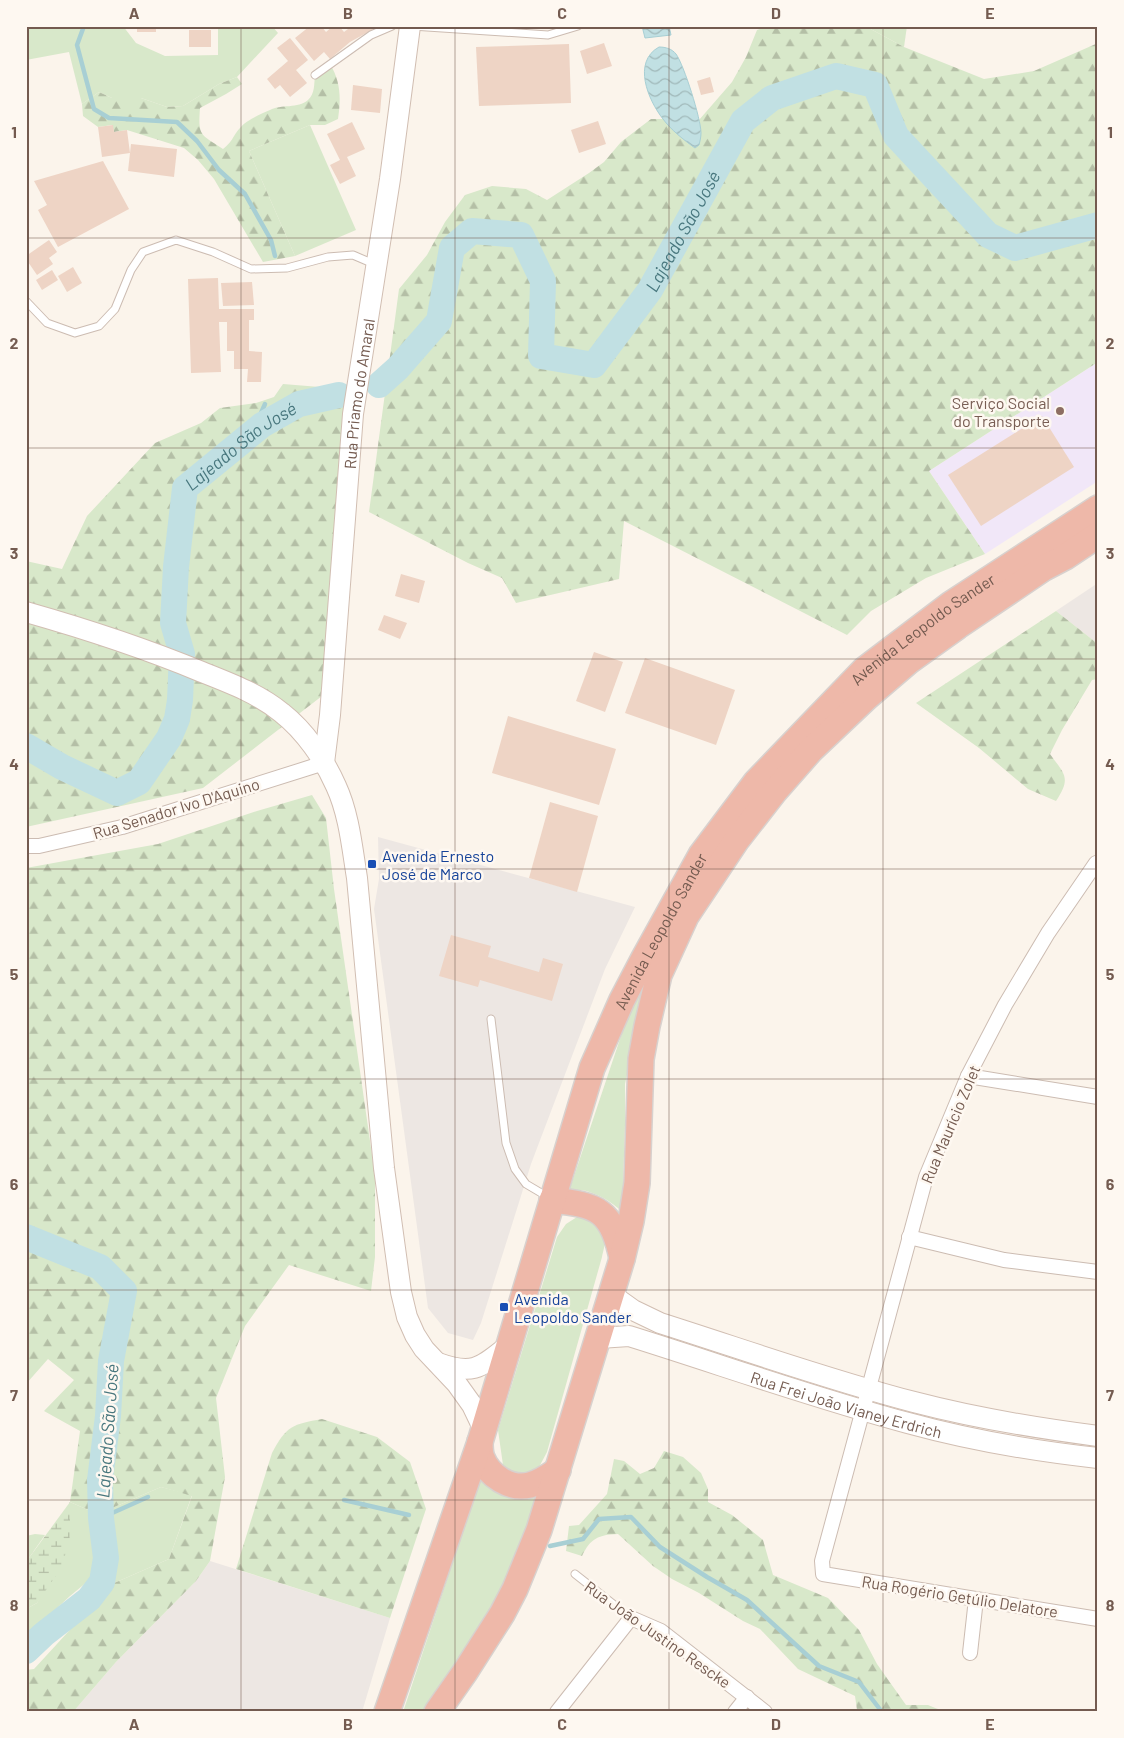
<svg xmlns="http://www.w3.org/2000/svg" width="1124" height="1738" viewBox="0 0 1124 1738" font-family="Barlow,sans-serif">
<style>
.industrial{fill:#ede7e3}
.education{fill:#f1e7f8}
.grass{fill:#d8e8ca}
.forest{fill:url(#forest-firs)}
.wetland{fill:url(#wetland-marsh)}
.water{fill:url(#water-waves);stroke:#a8cfd4}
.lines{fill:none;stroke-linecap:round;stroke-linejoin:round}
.stream{stroke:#a8cfd4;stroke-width:4.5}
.river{stroke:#c1e0e3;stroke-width:26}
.building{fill:#eed4c5}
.lane-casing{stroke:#ccbcb2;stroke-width:9}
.street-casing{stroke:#ccbcb2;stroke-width:16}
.secondary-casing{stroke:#d1beb2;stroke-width:22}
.highway-casing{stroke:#d8d1ce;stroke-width:28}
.lane{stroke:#fff;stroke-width:7}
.street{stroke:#fff;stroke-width:14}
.secondary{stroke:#fff;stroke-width:20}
.highway{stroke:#eeb8a9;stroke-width:25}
.grid{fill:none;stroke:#745b50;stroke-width:1;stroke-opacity:0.55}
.education-dot{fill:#8d6e63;stroke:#fef8f1;stroke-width:2}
.transit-dot{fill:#1a4fb4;stroke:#fef8f1;stroke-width:2}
.labels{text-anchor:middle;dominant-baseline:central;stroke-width:5;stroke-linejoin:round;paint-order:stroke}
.street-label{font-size:16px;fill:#745b50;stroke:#fef8f1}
.education-label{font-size:16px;fill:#785e54;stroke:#fef8f1;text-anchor:end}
.transit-label{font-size:16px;fill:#164399;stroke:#fef8f1;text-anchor:start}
.water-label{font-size:18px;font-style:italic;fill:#48777e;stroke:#fef8f1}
.neatline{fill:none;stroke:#745b50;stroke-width:2}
.grid-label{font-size:16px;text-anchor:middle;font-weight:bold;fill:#745b50}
</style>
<defs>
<pattern id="forest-firs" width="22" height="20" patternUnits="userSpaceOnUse" patternTransform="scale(1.25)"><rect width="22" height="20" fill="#d8e8ca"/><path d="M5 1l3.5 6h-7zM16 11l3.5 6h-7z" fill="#b4bfa6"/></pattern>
<pattern id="wetland-marsh" width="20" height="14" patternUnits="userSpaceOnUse" patternTransform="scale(1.25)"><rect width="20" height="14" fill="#d8e8ca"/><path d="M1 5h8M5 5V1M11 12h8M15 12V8" fill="none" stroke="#b4bfa6"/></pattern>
<pattern id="water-waves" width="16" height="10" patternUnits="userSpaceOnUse" patternTransform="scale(1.25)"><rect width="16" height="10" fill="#c1e0e3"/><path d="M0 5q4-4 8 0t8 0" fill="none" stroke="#a1b9ba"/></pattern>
</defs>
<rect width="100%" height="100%" fill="#fbf4eb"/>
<g class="industrial">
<polygon points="1098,583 1098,644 1056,611"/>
<polygon points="378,837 635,907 605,969 531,1164 481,1323 473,1340 448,1333 428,1308 374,909 379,879"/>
<polygon points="210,1561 390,1618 362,1712 73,1712 116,1662 196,1581"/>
</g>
<polygon class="education" points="1098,362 1098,481 985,554 929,471"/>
<g class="grass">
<polygon points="26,26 123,26 136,43 165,56 218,55 218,26 272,26 278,33 237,77 219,84 183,106 167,107 141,98 112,98 99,92 82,104 69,52 26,60"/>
<polygon points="865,26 907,26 904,47"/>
<polygon points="310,125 356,230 295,256 249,151"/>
<path d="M649 971 625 1084V1125L622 1212C613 1202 595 1192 581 1190 577 1190 572 1191 569 1191L621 1036 646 972Z"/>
<path d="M577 1217C589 1217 601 1224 605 1237 606 1242 603 1252 602 1257L547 1452 538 1469 525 1475 512 1474 503 1465 498 1430 557 1237 566 1224Z"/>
<path d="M481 1477C499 1498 511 1501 538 1497L516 1569 427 1712H403Z"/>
<polygon points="161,1487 192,1495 169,1559 112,1584 115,1541 112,1508"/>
<polygon points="70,1502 93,1512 93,1577 70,1596 26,1637 26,1609 37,1603 70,1536"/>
</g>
<g class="forest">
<polygon points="769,26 865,26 904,47 984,79 1034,71 1098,43 1098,362 929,471 985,554 926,578 871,611 847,635 624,521 619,579 516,603 502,578 468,563 369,512 399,289 427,255 445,222 465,195 492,186 526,189 547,200 589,173 604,162 621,142 651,119 663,119 684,140 701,133 699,120 732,82 746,57 757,30"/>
<path d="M330 64C341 82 341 99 338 119L325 125H310L249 151 295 256 263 262 214 179 198 160 184 148 127 130 114 132 112 125 98 127 83 116 82 104 99 92 112 98H141L167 107 183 106 219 84 237 77 242 84 226 94 200 108C198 136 200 134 223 149 234 140 232 137 240 128 246 120 261 114 270 110 281 104 298 109 308 100 315 94 314 84 315 75Z"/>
<polygon points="283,384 320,387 347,406 322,696 203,788 26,827 26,561 62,569 87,516 155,443 201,423 220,408 256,403 274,397"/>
<path d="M1056 611 1098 644V679L1092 680 1062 730 1050 754C1064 774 1072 777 1056 801L1028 789 979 748 916 703Z"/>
<polygon points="312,795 326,818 334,889 375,1176 375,1257 371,1291 289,1265 245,1326 216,1398 225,1477 210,1561 196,1581 116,1662 73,1712 26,1712 26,1670 34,1669 112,1584 169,1559 192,1496 161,1487 112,1508 93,1512 70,1502 80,1431 44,1411 74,1380 48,1359 26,1384 26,868 158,844 257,811"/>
<path d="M322 1419 377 1437 410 1462 426 1509 390 1618 236 1569 272 1453C286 1426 293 1424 322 1419Z"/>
<path d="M664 1451 683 1457 701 1473 708 1489V1502L732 1515 763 1540 773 1575 828 1598 859 1630 877 1664 906 1705H928L945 1712H858L857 1710 855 1696 798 1669 760 1629 743 1621 699 1593 672 1579 653 1566 618 1534C598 1535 591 1538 582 1556L566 1551 569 1526 579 1525 607 1494 614 1459 624 1461 640 1474 654 1468Z"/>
<polygon points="35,1534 45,1535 26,1562 26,1536"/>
</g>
<polygon class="wetland" points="70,1502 70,1536 62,1567 37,1603 26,1609 26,1562"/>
<g class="water">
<polygon points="642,26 669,26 671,35 645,38"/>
<path d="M659 47C666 47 672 49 676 54 684 65 701 119 701 133 701 137 700 141 699 145L695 148C684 140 671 130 663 119 648 100 632 62 659 47Z"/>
</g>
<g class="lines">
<g class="stream">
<polyline points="84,26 77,45 94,109 109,118 177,122 197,141 219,170 245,194 271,240 275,256"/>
<polyline points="262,425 261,413 265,404"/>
<polyline points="344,1500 409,1515"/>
<polyline points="101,1518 148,1497"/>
<polyline points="550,1546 583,1539 599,1519 631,1517 660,1547 707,1577 747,1600 819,1666 859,1682 882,1712"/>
</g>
<g class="river">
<path id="s1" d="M379 385 398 368 439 321 452 248 472 231 521 235 543 281 541 356 594 365 650 290 743 121 772 98 836 76 875 85 896 136 988 235 1015 248 1098 225"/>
<path id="s2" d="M26 746 62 767 117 793 139 782 169 738 177 719 180 700 182 654 173 623 176 567 185 488 262 425 299 404 339 395"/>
<polyline points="26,1237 100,1267 124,1291 111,1361 108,1416 100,1480 101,1518 106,1558 102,1582 89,1599 44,1634 26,1651"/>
</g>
</g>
<g class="building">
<rect x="137" y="26" width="19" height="6"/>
<polygon points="310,26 321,26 326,32 333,26 339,26 344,32 348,29 347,26 379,26 350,42 330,59 324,52 314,61 295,38"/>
<rect x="189" y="30" width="22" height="17"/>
<polygon points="290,38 308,60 296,70 307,83 290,97 280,85 275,89 267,79 288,61 277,48"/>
<polygon points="604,43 612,66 587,74 580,51"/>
<polygon points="569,44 571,103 479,106 476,47"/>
<polygon points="710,77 714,92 701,95 697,81"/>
<polygon points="353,85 382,89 380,113 351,110"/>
<polygon points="598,121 606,144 579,153 571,130"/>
<polygon points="352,122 365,149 347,157 356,176 340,184 330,165 340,160 327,134"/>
<polygon points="113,125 114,132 127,130 130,153 102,157 98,127"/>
<polygon points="131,144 177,149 174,177 128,171"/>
<polygon points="103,161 129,209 58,247 38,210 47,205 34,181"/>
<polygon points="49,240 57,252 49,258 53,264 37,275 26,259 26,256"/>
<polygon points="73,267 82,283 67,292 58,276"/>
<polygon points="52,270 58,280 42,290 36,280"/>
<polygon points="218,278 219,309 254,309 254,320 249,320 249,351 262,352 261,382 247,382 248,369 234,369 234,351 227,351 227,322 219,322 221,372 191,373 188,279"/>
<polygon points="252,282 254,305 223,306 221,283"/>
<polygon points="1042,416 1074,467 981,526 948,475"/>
<polygon points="401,574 425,581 419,603 395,596"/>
<polygon points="384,615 407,623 400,639 378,630"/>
<polygon points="594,652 623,662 605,712 576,701"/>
<polygon points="645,658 735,690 716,745 625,713"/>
<polygon points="508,716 616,749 599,805 492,773"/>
<polygon points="550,802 598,816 577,892 529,878"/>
<polygon points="451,935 491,946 488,957 539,972 543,958 563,964 552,1001 480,980 478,987 439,976"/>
</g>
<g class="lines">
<g class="lane-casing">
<g id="lane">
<polyline points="412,26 548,35 578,26"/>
<polyline points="315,75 371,35 392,26"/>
<polyline points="26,301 47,323 75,333 99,326 115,309 131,270 143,252 176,240 213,252 251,269 287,268 328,257 353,255 374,264"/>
<polyline points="491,1019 506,1143 515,1169 526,1184 548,1197"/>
<polyline points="575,1574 631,1618"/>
</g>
</g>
<g class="street-casing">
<g id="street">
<polyline points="26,846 39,846 122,827 324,763"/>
<polyline points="1096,863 1048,933 1005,1005 968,1076 926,1177 822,1561 823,1574 1098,1619"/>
<polyline points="968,1076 1098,1097"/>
<polyline points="909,1237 1004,1260 1098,1272"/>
<polyline points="970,1653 976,1599"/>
<polyline points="557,1712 631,1618 661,1631 765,1712"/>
<polyline points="735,1712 747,1697"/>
</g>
</g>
<g class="secondary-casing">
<g id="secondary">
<path d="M26 612C86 629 144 648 202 672 230 683 259 694 282 713 305 731 324 759 336 786 349 814 352 847 357 878L384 1168 401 1292 407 1317 415 1335 424 1349 457 1384 472 1405 483 1428"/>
<path id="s3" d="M324 763 330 715 353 414 390 179 410 26"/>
<path d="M612 1295 633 1310 660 1323C745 1350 829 1380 914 1402 975 1418 1036 1428 1098 1436"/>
<path id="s4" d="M599 1338 629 1336C722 1365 814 1398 908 1423 970 1440 1034 1451 1098 1458"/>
<path d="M438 1363C474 1376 481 1367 509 1345"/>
</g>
</g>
<g class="highway-casing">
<g id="highway">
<path d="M552 1200C598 1205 612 1210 622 1258"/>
<path d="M480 1442C480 1447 480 1453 482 1458 489 1476 510 1490 530 1485 541 1482 549 1476 558 1470"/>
<path id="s5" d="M387 1712 480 1442 592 1068 622 1000 644 958 701 855 756 782 864 670 951 604 1098 508"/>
<polyline points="437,1712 465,1672 502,1614 515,1589 539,1530 622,1259 631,1221 637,1183 641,1059 647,1026 659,975 686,916 736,841 775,791 811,750 867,697 909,661 958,626 1044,568 1065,557 1098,535"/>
</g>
</g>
<use href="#lane" class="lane"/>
<use href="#street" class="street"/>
<use href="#secondary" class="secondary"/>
<use href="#highway" class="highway"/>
</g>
<path class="grid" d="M241 26V1712M455 26V1712M669 26V1712M883 26V1712M26 238H1098M26 448H1098M26 659H1098M26 869H1098M26 1079H1098M26 1290H1098M26 1500H1098"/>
<circle class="education-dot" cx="1060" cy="411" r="5"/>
<g class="transit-dot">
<rect x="367" y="859" width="10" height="10" rx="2.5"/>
<rect x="499" y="1302" width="10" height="10" rx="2.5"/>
</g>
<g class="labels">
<g class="street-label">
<text stroke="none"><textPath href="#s3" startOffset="371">Rua Priamo do Amaral</textPath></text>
<text stroke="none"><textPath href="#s5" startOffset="1234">Avenida Leopoldo Sander</textPath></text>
<text transform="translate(176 808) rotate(-17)">Rua Senador Ivo D'Aquino</text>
<text stroke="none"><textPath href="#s5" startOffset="829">Avenida Leopoldo Sander</textPath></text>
<text transform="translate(950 1124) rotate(-67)">Rua Maurício Zolet</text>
<text stroke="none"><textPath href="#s4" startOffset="258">Rua Frei João Vianey Erdrich</textPath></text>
<text transform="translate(960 1596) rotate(9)">Rua Rogério Getúlio Delatore</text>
<text transform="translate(658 1634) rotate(35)">Rua João Justino Rescke</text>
</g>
<g class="education-label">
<text x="1050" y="402">Serviço Social<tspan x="1050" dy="18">do Transporte</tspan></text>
</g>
<g class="transit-label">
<text x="382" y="855">Avenida Ernesto<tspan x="382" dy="18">José de Marco</tspan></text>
<text x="514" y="1298">Avenida<tspan x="514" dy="18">Leopoldo Sander</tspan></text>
</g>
<g class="water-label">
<text stroke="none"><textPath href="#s1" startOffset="578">Lajeado São José</textPath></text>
<text stroke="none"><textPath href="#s2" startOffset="504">Lajeado São José</textPath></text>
<text transform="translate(107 1431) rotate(-86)">Lajeado São José</text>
</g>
</g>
<rect width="1124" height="1738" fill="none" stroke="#fef8f1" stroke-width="55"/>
<rect x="28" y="28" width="1068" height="1682" class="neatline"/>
<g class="grid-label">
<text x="134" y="19">A</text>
<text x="348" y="19">B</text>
<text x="562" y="19">C</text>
<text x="776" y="19">D</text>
<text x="990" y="19">E</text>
<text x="14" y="138">1</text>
<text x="1110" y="138">1</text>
<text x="14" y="349">2</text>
<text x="1110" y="349">2</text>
<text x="14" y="559">3</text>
<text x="1110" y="559">3</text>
<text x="14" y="770">4</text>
<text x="1110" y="770">4</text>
<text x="14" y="980">5</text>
<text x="1110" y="980">5</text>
<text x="14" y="1190">6</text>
<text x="1110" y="1190">6</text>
<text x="14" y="1401">7</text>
<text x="1110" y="1401">7</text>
<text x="14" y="1611">8</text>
<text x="1110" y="1611">8</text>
<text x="134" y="1730">A</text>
<text x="348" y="1730">B</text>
<text x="562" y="1730">C</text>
<text x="776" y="1730">D</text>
<text x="990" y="1730">E</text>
</g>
</svg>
